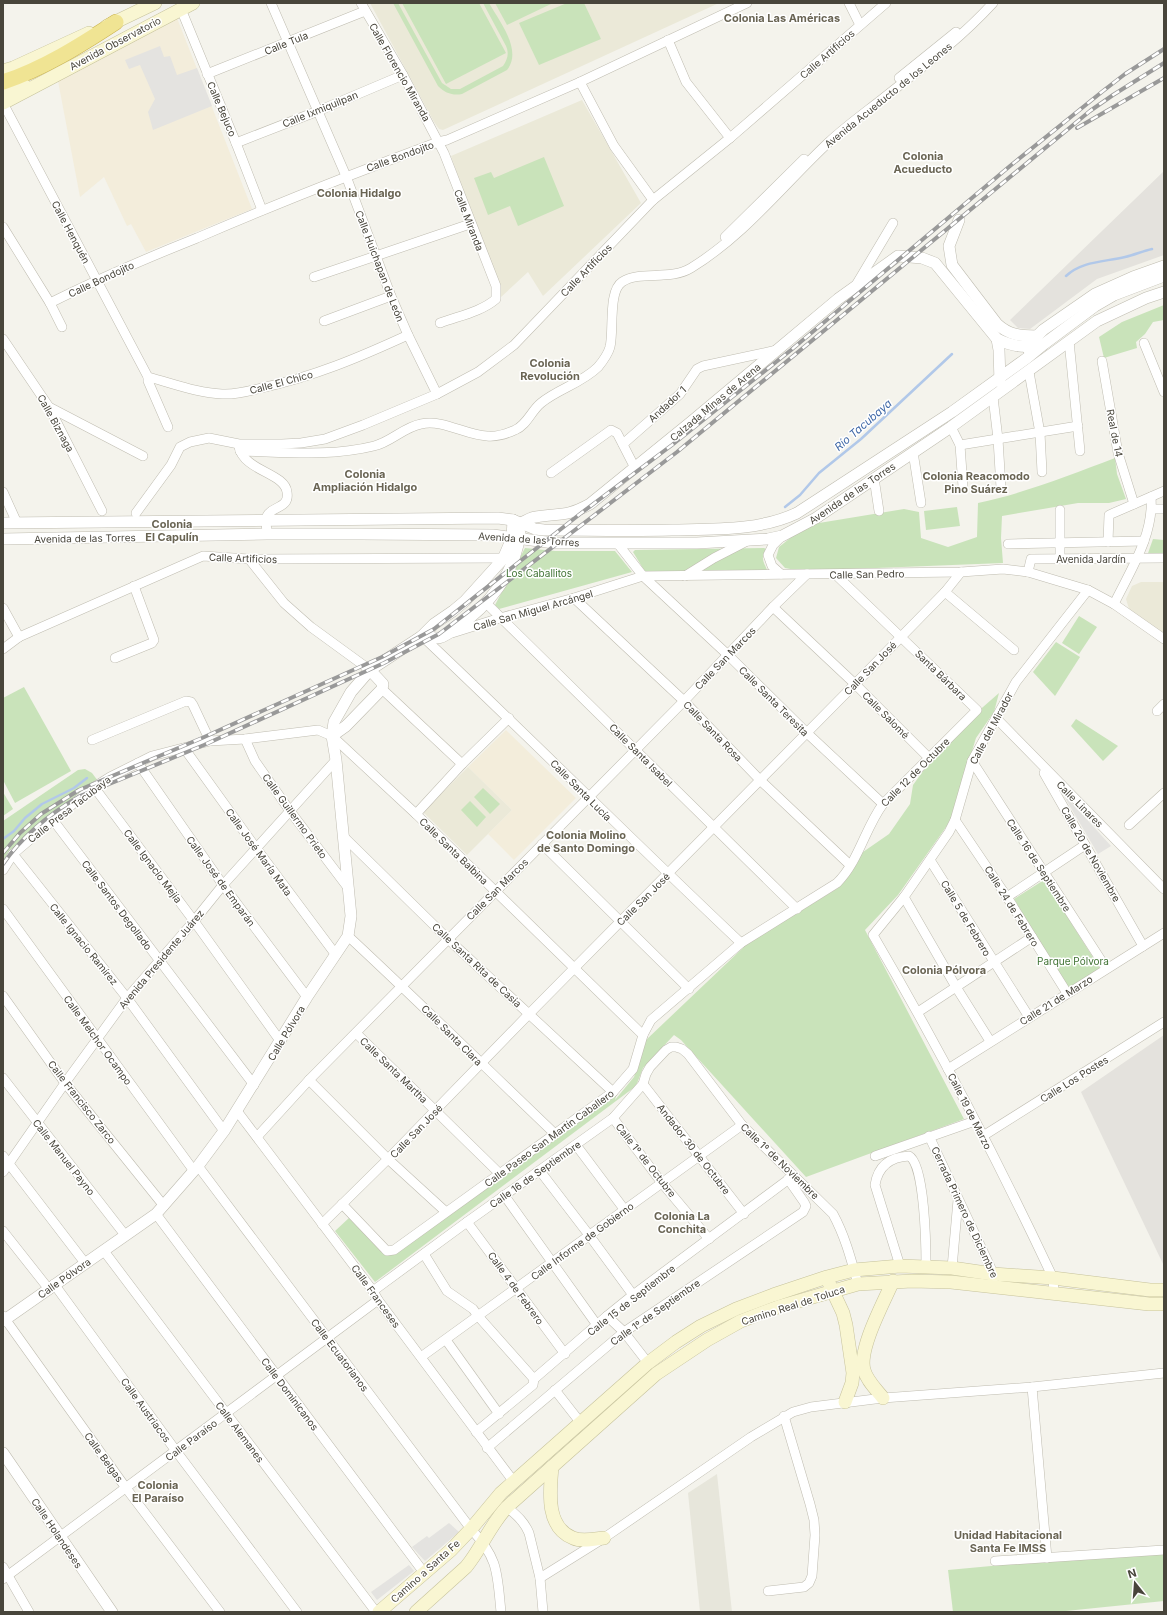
<svg xmlns="http://www.w3.org/2000/svg" width="1167" height="1615" viewBox="0 0 1167 1615" font-family="Inter,sans-serif">
<style>
.residential{fill:#e7e6db}
.commercial{fill:#f3eddb}
.industrial{fill:#e4e2dd}
.education{fill:#ebe9d8}
.green{fill:#c9e3ba}
.parking{fill:#e4e3e0}
.lines{fill:none;stroke-linecap:round;stroke-linejoin:round}
.stream{stroke:#b1c8e9;stroke-width:2.5}
.minor-casing{stroke:#bfbcb0;stroke-width:10}
.tertiary-casing{stroke:#bfbcb0;stroke-width:12}
.secondary-casing{stroke:#c6c29b;stroke-width:14}
.trunk-casing{stroke:#cbb44f;stroke-width:16}
.minor{stroke:#fff;stroke-width:9}
.tertiary{stroke:#fff;stroke-width:11}
.secondary{stroke:#f9f6d2;stroke-width:13}
.trunk{stroke:#f0e493;stroke-width:15}
.rail-casing{stroke:#999;stroke-width:4}
.rail{stroke:#fff;stroke-width:2.5;stroke-dasharray:8;stroke-linecap:butt}
.labels{text-anchor:middle;dominant-baseline:central;stroke-width:3;stroke-linejoin:round;paint-order:stroke}
.street-label{font-size:10px;fill:#48453b;stroke:#fff}
.park-label{font-size:10px;fill:#407334;stroke:#fff}
.neighbourhood-label{font-size:11px;font-weight:bold;fill:#696453;stroke:#fff}
.water-label{font-size:11px;font-style:italic;fill:#4069a7;stroke:#fff}
</style>
<rect width="100%" height="100%" fill="#f4f3ec"/>
<polygon class="residential" points="717,1474 732,1612 700,1612 688,1493"/>
<g class="commercial">
<polygon points="177,18 252,209 146,252 131,224 127,226 104,177 80,197 58,81"/>
<polygon points="506,730 576,798 514,860 488,834 512,810 468,767"/>
</g>
<g class="industrial">
<polygon points="1164,171 1164,255 1097,279 1030,329 1018,328 1010,320"/>
<polygon points="1164,1035 1164,1266 1081,1092"/>
</g>
<g class="education">
<polygon points="370,3 719,3 443,130 439,129 434,122"/>
<polygon points="582,100 641,203 543,296 528,272 500,298 451,156"/>
<polygon points="1141,582 1164,582 1164,634 1129,609 1126,599 1132,586"/>
<polygon points="468,767 512,810 467,855 423,812"/>
</g>
<g class="green">
<path d="M393 3H398L442 83 451 89H460L503 66C508 59 509 53 506 46L483 3H489C499 21 523 50 507 70L462 94C453 96 445 93 438 86Z"/>
<polygon points="402,3 479,3 506,53 446,84"/>
<polygon points="495,3 553,3 507,25"/>
<polygon points="567,3 584,3 601,39 539,65 519,23"/>
<polygon points="544,157 564,206 518,226 510,206 488,215 474,178 491,172 494,178"/>
<polygon points="1164,305 1164,320 1153,322 1145,334 1136,342 1137,348 1104,358 1099,337 1122,322"/>
<path d="M1115 458 1117 474 1126 499 1109 503H1078L1002 516 1001 538 1003 563 801 571 785 568 776 558 779 547 799 531 819 523 904 509 919 512 921 538 948 547 977 537 978 503C1025 493 1070 475 1115 458Z"/>
<polygon points="957,507 960,526 926,530 924,511"/>
<polygon points="1153,539 1164,540 1164,556 1147,556"/>
<polygon points="525,548 555,551 615,551 632,572 499,609 495,605"/>
<path d="M764 548 766 549C760 559 764 562 767 570L647 575 633 552 635 550Z"/>
<polygon points="1079,616 1097,627 1079,654 1062,643"/>
<polygon points="1056,642 1080,657 1055,696 1033,672"/>
<polygon points="24,687 71,771 15,803 3,780 3,698"/>
<polygon points="999,693 994,712 976,738 951,820 898,895 865,930 964,1119 806,1177 681,1040 674,1035 643,1068 636,1086 375,1282 335,1231 350,1217 387,1256 541,1149 618,1090 615,1100 634,1077 646,1040 747,944 838,888 863,852 889,834 910,804 913,785 929,763 975,714"/>
<polygon points="1076,719 1118,746 1103,761 1071,726"/>
<polygon points="85,769 92,773 98,781 3,866 3,821 78,770"/>
<polygon points="483,788 500,804 490,814 474,797"/>
<polygon points="3,792 13,809 3,816"/>
<polygon points="470,801 486,817 477,827 461,810"/>
<polygon points="1044,880 1101,970 1069,990 1014,899"/>
<polygon points="1164,1550 1164,1601 1056,1612 953,1612 948,1570"/>
</g>
<g class="parking">
<polygon points="160,46 164,57 170,56 177,75 197,68 212,106 153,130 148,112 155,99 140,65 129,69 125,60"/>
<polygon points="1061,791 1111,846 1098,854"/>
<polygon points="449,1523 459,1532 425,1561 412,1547 427,1536 429,1538"/>
<polygon points="409,1565 414,1571 377,1600 371,1592"/>
</g>
<g class="lines">
<g class="stream">
<path d="M1066 276C1082 261 1104 262 1125 257 1134 255 1143 251 1152 249"/>
<polyline points="785,507 800,495 819,473 861,439 952,354"/>
<polyline points="3,839 14,831 25,818 42,804 74,788 87,778"/>
</g>
<g class="minor-casing">
<g id="minor">
<polyline points="271,3 346,176 391,296 408,335 437,394"/>
<path d="M361 3 403 75 444 153 496 286V299C481 312 458 316 440 323"/>
<polyline points="849,3 860,25"/>
<polyline points="181,9 236,143 262,210"/>
<polyline points="668,40 686,82 730,138"/>
<polyline points="207,74 365,11"/>
<polyline points="899,78 956,32"/>
<polyline points="580,82 614,146 653,200"/>
<polyline points="3,103 148,377 148,381 168,427"/>
<polyline points="236,143 318,111 403,75"/>
<polyline points="3,227 50,303 62,327"/>
<polyline points="725,237 804,159"/>
<polyline points="314,277 470,224"/>
<polyline points="856,285 893,223"/>
<path d="M50 303C98 279 147 258 197 238 276 204 357 172 438 142L447 140 580 82 747 3"/>
<polyline points="324,321 391,296"/>
<polyline points="3,339 49,407 102,511"/>
<polyline points="1069,341 1080,451"/>
<polyline points="1144,343 1164,392"/>
<polyline points="1102,361 1118,453 1134,504"/>
<polyline points="1029,372 1040,433 1042,472"/>
<path d="M148 377C172 383 197 393 222 394 236 395 249 391 261 388 313 377 360 357 408 335"/>
<polyline points="993,397 998,439 1001,488"/>
<polyline points="49,407 143,456"/>
<polyline points="951,427 960,445 963,487"/>
<polyline points="623,444 680,394 697,369 703,366 777,350"/>
<polyline points="960,445 1078,426"/>
<path d="M239 447C244 471 285 473 287 492 290 509 271 506 267 516 265 521 267 529 267 534"/>
<path d="M240 451C284 452 330 457 374 446 391 442 404 427 421 424 443 419 465 435 487 436 496 437 506 434 515 430 527 425 531 411 541 403 558 389 582 383 598 367 603 361 608 354 610 347 614 331 608 291 622 282 640 270 670 281 691 268 745 235 783 185 829 142 845 127 863 114 881 100 920 69 959 40 993 3"/>
<polyline points="913,452 921,503"/>
<polyline points="551,473 611,430 617,433 635,468"/>
<polyline points="874,478 879,511"/>
<polyline points="3,492 17,523"/>
<polyline points="1152,509 1164,509"/>
<polyline points="136,513 171,465 180,447 190,442 209,438 239,444 282,444 301,443 325,439 363,425 437,394 478,372 514,345 653,200 730,138 886,3"/>
<polyline points="1108,542 1109,515 1164,491"/>
<polyline points="618,544 643,576 728,655 807,733 883,804"/>
<polyline points="1008,544 1144,541"/>
<polyline points="249,559 284,603 311,627 370,670"/>
<polyline points="1060,559 1060,510"/>
<polyline points="1028,572 1031,559 1164,558"/>
<polyline points="781,574 772,566 768,555 773,545 782,536"/>
<polyline points="685,576 714,558 747,541"/>
<polyline points="945,592 1014,650"/>
<polyline points="574,598 684,701 760,780 850,865"/>
<polyline points="486,603 797,909"/>
<path d="M1114 604C1130 571 1154 535 1151 497"/>
<polyline points="773,607 855,684 929,758"/>
<polyline points="3,608 19,637"/>
<polyline points="452,633 500,618 574,598 643,576 961,572 1003,569 1028,572 1088,590 1114,604 1164,639"/>
<path d="M422 636C529 737 634 842 741 943"/>
<polyline points="3,649 19,637 203,556 249,559 508,558"/>
<polyline points="115,658 152,643 154,640 134,586"/>
<polyline points="382,689 462,764"/>
<polyline points="1157,711 1164,704"/>
<polyline points="996,718 1164,889"/>
<polyline points="245,739 255,761 290,811 349,889"/>
<polyline points="92,740 186,701 191,702 193,705 210,741"/>
<polyline points="184,748 256,848 336,955"/>
<polyline points="972,761 1106,968"/>
<polyline points="138,763 223,885 307,997"/>
<polyline points="1044,773 1143,946"/>
<polyline points="94,787 194,921 281,1042"/>
<polyline points="416,814 462,764 509,718"/>
<polyline points="53,820 254,1085"/>
<polyline points="955,820 1007,897 1067,993"/>
<polyline points="1129,825 1164,793"/>
<polyline points="343,836 448,939 613,1092"/>
<polyline points="542,844 689,989"/>
<polyline points="13,854 127,998 224,1131"/>
<polyline points="930,860 1029,1017"/>
<polyline points="3,870 13,854 53,820 94,787 110,777 152,756 210,741 245,739 318,730 332,736 416,814 643,1035"/>
<polyline points="904,897 956,987 990,1041"/>
<polyline points="1007,897 1085,845"/>
<polyline points="3,909 194,1171"/>
<path d="M348 936C418 1001 486 1068 555 1134"/>
<polyline points="3,996 65,1083 164,1206"/>
<polyline points="918,1012 1032,937"/>
<polyline points="356,1033 500,1174"/>
<polyline points="948,1069 1164,933"/>
<polyline points="3,1078 125,1235"/>
<polyline points="309,1080 388,1159 446,1212"/>
<polyline points="643,1084 744,1214"/>
<polyline points="237,1111 373,1291 378,1300 514,1482"/>
<polyline points="613,1118 662,1183 709,1239"/>
<polyline points="929,1136 995,1277"/>
<polyline points="983,1136 1164,1022"/>
<polyline points="257,1137 309,1080 684,701 773,607 807,574"/>
<polyline points="576,1145 624,1209"/>
<polyline points="3,1156 85,1263"/>
<polyline points="875,1156 975,1121"/>
<path d="M198 1166 471 1529C499 1559 497 1573 501 1612"/>
<polyline points="540,1171 589,1235 633,1295"/>
<polyline points="3,1172 65,1083 127,998 194,921 223,885 336,760"/>
<polyline points="504,1195 597,1325"/>
<path d="M342 1204 385 1249 387 1251 394 1250 613 1092 633 1069 643 1035 651 1020 741 943 837 883C859 861 865 828 883 804L977 710 836 575"/>
<polyline points="156,1214 425,1574"/>
<polyline points="467,1222 565,1354"/>
<polyline points="322,1224 388,1159 529,1014 855,684 945,592 961,572"/>
<polyline points="3,1231 48,1288"/>
<polyline points="104,1251 376,1612"/>
<polyline points="424,1254 447,1291 473,1309 478,1316 534,1379"/>
<path d="M900 1266 875 1185C878 1166 890 1157 909 1156 925 1164 926 1248 926 1266"/>
<polyline points="952,1268 958,1200"/>
<polyline points="54,1284 176,1451 297,1612"/>
<path d="M373 1291 467 1222 613 1118 643 1084 646 1074 650 1067 666 1050 671 1047H676L682 1049 688 1054 742 1125 833 1214C845 1236 851 1259 858 1284"/>
<path d="M1054 1293 1053 1278C998 1161 938 1046 873 935L904 897 949 832 955 820 972 761 1016 682 1088 590"/>
<polyline points="3,1316 126,1488 220,1612"/>
<polyline points="607,1316 624,1332 648,1363"/>
<polyline points="446,1340 499,1414"/>
<polyline points="421,1357 742,1125"/>
<polyline points="1032,1387 1047,1558"/>
<polyline points="555,1390 580,1422"/>
<polyline points="476,1432 533,1385 534,1379 607,1316 633,1295 793,1176"/>
<polyline points="487,1448 624,1332 803,1212 806,1206 804,1202 788,1179"/>
<path d="M507 1507C516 1515 524 1521 529 1533L540 1578 543 1612"/>
<polyline points="995,1561 1164,1550"/>
<polyline points="3,1567 29,1612"/>
<polyline points="540,1578 604,1538 751,1437 793,1412 811,1407 883,1398 1032,1387 1164,1373"/>
<polyline points="3,1579 378,1300"/>
<polyline points="768,1591 804,1587 809,1583 812,1576 815,1535 814,1520 810,1504 784,1416"/>
</g>
</g>
<g class="tertiary-casing">
<g id="tertiary">
<path d="M959 220 949 246 952 265 997 324C1009 335 1020 336 1036 336"/>
<polyline points="997,339 999,350 1000,382"/>
<polyline points="1028,349 1031,342 1043,330 1095,294 1133,277 1164,266"/>
<path d="M3 523 498 518 513 520 535 529 544 530C586 530 629 531 672 530 714 529 759 531 797 513L952 412 1027 358 1044 344 1095 306 1114 295 1164 276"/>
<path d="M521 523C526 521 531 517 536 517 559 513 567 517 590 504L691 422 838 299 898 256 922 258 935 263 997 339C1013 347 1025 348 1043 344"/>
<polyline points="3,539 267,534 361,534 493,535 554,543 697,543 768,539 782,536 816,518 951,427 1097,321 1146,298 1164,292"/>
<path d="M422 636C427 636 432 638 437 638 444 638 450 632 456 628 488 607 516 572 520 533"/>
<polyline points="332,736 346,726 382,689 383,684 370,670"/>
<polyline points="3,1321 156,1214 198,1166 224,1131 307,997 348,936 351,916 336,760 332,736 334,722 351,692 370,670 422,636 434,624 453,611 465,601 503,559 512,538 513,520"/>
<polyline points="3,1453 112,1612"/>
</g>
</g>
<g class="secondary-casing">
<g id="secondary">
<polyline points="107,26 155,3"/>
<polyline points="3,71 13,68 89,33"/>
<polyline points="3,91 25,86"/>
<polyline points="3,103 193,3"/>
<polyline points="829,1283 843,1313 846,1325 853,1373 852,1383 845,1402"/>
<path d="M883 1398C876 1389 867 1381 864 1370 858 1349 884 1302 893 1281"/>
<path d="M552 1467C550 1490 545 1527 573 1538 582 1542 594 1539 604 1538"/>
<polyline points="379,1612 451,1550 471,1529 501,1493 648,1363 676,1342 701,1326 736,1309 773,1295 827,1277 854,1270 900,1266 952,1268 993,1274 1053,1278 1150,1290 1164,1290"/>
<path d="M416 1612 466 1567C481 1549 490 1525 507 1507L656 1374 707 1340 741 1321 778 1307 858 1284 912 1281 951 1282 1149 1304H1164"/>
</g>
</g>
<g class="trunk-casing">
<path id="trunk" d="M3 82C43 69 81 45 116 22"/>
</g>
<use href="#minor" class="minor"/>
<use href="#tertiary" class="tertiary"/>
<use href="#secondary" class="secondary"/>
<use href="#trunk" class="trunk"/>
<g class="rail-casing">
<g id="rail">
<polyline points="1077,128 1164,78"/>
<polyline points="3,853 20,833 41,814 79,790 202,738 382,657 434,629 580,514 672,445 791,350 1010,166 1103,91 1125,74 1164,49"/>
<path d="M3 864C23 835 51 813 80 796L204 745 384 663 439 634 677 452 1090 111 1113 95 1164 63"/>
</g>
</g>
<use href="#rail" class="rail"/>
</g>
<g class="labels">
<g class="street-label">
<text transform="translate(115 43) rotate(-28)">Avenida Observatorio</text>
<text transform="translate(286 43) rotate(-22)">Calle Tula</text>
<text transform="translate(827 54) rotate(-41)">Calle Artificios</text>
<text transform="translate(400 72) rotate(60)">Calle Florencio Miranda</text>
<text transform="translate(888 95) rotate(-39)">Avenida Acueducto de los Leones</text>
<text transform="translate(222 109) rotate(67)">Calle Bejuco</text>
<text transform="translate(320 109) rotate(-22)">Calle Ixmiquilpan</text>
<text transform="translate(400 156) rotate(-20)">Calle Bondojito</text>
<text transform="translate(469 220) rotate(69)">Calle Miranda</text>
<text transform="translate(71 232) rotate(62)">Calle Henquén</text>
<text transform="translate(380 266) rotate(69)">Calle Huichapan de León</text>
<text transform="translate(586 270) rotate(-46)">Calle Artificios</text>
<text transform="translate(101 279) rotate(-25)">Calle Bondojito</text>
<text transform="translate(281 382) rotate(-15)">Calle El Chico</text>
<text transform="translate(715 402) rotate(-40)">Calzada Minas de Arena</text>
<text transform="translate(667 404) rotate(-43)">Andador 1</text>
<text transform="translate(56 423) rotate(61)">Calle Biznaga</text>
<text transform="translate(1115 433) rotate(79)">Real de 14</text>
<text transform="translate(852 493) rotate(-34)">Avenida de las Torres</text>
<text transform="translate(85 538) rotate(-1)">Avenida de las Torres</text>
<text transform="translate(529 539) rotate(4)">Avenida de las Torres</text>
<text transform="translate(243 558) rotate(2)">Calle Artificios</text>
<text x="1091" y="559">Avenida Jardín</text>
<text transform="translate(867 574) rotate(-1)">Calle San Pedro</text>
<text transform="translate(533 610) rotate(-16)">Calle San Miguel Arcángel</text>
<text transform="translate(725 658) rotate(-46)">Calle San Marcos</text>
<text transform="translate(870 668) rotate(-46)">Calle San José</text>
<text transform="translate(941 675) rotate(44)">Santa Bárbara</text>
<text transform="translate(774 701) rotate(45)">Calle Santa Teresita</text>
<text transform="translate(886 715) rotate(45)">Calle Salomé</text>
<text transform="translate(991 728) rotate(-62)">Calle del Mirador</text>
<text transform="translate(713 731) rotate(46)">Calle Santa Rosa</text>
<text transform="translate(641 755) rotate(45)">Calle Santa Isabel</text>
<text transform="translate(915 772) rotate(-45)">Calle 12 de Octubre</text>
<text transform="translate(581 790) rotate(45)">Calle Santa Lucía</text>
<text transform="translate(1080 804) rotate(45)">Calle Linares</text>
<text transform="translate(69 809) rotate(-38)">Calle Presa Tacubaya</text>
<text transform="translate(295 816) rotate(54)">Calle Guillermo Prieto</text>
<text transform="translate(454 851) rotate(44)">Calle Santa Balbina</text>
<text transform="translate(259 852) rotate(54)">Calle José María Mata</text>
<text transform="translate(1091 854) rotate(60)">Calle 20 de Noviembre</text>
<text transform="translate(1039 865) rotate(57)">Calle 16 de Septiembre</text>
<text transform="translate(153 866) rotate(53)">Calle Ignacio Mejía</text>
<text transform="translate(221 881) rotate(54)">Calle José de Emparán</text>
<text transform="translate(497 889) rotate(-45)">Calle San Marcos</text>
<text transform="translate(643 899) rotate(-45)">Calle San José</text>
<text transform="translate(117 905) rotate(53)">Calle Santos Degollado</text>
<text transform="translate(1012 906) rotate(58)">Calle 24 de Febrero</text>
<text transform="translate(966 918) rotate(59)">Calle 5 de Febrero</text>
<text transform="translate(84 944) rotate(51)">Calle Ignacio Ramírez</text>
<text transform="translate(161 959) rotate(-50)">Avenida Presidente Juárez</text>
<text transform="translate(477 965) rotate(43)">Calle Santa Rita de Casia</text>
<text transform="translate(1056 1000) rotate(-32)">Calle 21 de Marzo</text>
<text transform="translate(286 1033) rotate(-59)">Calle Pólvora</text>
<text transform="translate(452 1035) rotate(45)">Calle Santa Clara</text>
<text transform="translate(98 1040) rotate(54)">Calle Melchor Ocampo</text>
<text transform="translate(394 1070) rotate(44)">Calle Santa Martha</text>
<text transform="translate(1074 1079) rotate(-32)">Calle Los Postes</text>
<text transform="translate(82 1102) rotate(52)">Calle Francisco Zarco</text>
<text transform="translate(970 1111) rotate(63)">Calle 19 de Marzo</text>
<text transform="translate(416 1131) rotate(-46)">Calle San José</text>
<text transform="translate(549 1138) rotate(-36)">Calle Paseo San Martín Caballero</text>
<text transform="translate(694 1149) rotate(52)">Andador 30 de Octubre</text>
<text transform="translate(64 1157) rotate(52)">Calle Manuel Payno</text>
<text transform="translate(646 1160) rotate(52)">Calle 1º de Octubre</text>
<text transform="translate(780 1161) rotate(44)">Calle 1º de Noviembre</text>
<text transform="translate(535 1174) rotate(-35)">Calle 16 de Septiembre</text>
<text transform="translate(965 1212) rotate(65)">Cerrada Primero de Diciembre</text>
<text transform="translate(582 1241) rotate(-36)">Calle Informe de Gobierno</text>
<text transform="translate(64 1278) rotate(-35)">Calle Pólvora</text>
<text transform="translate(516 1288) rotate(54)">Calle 4 de Febrero</text>
<text transform="translate(376 1296) rotate(54)">Calle Franceses</text>
<text transform="translate(631 1300) rotate(-38)">Calle 15 de Septiembre</text>
<text transform="translate(793 1305) rotate(-18)">Camino Real de Toluca</text>
<text transform="translate(655 1312) rotate(-35)">Calle 1º de Septiembre</text>
<text transform="translate(340 1355) rotate(53)">Calle Ecuatorianos</text>
<text transform="translate(290 1394) rotate(53)">Calle Dominicanos</text>
<text transform="translate(146 1410) rotate(54)">Calle Austriacos</text>
<text transform="translate(240 1432) rotate(53)">Calle Alemanes</text>
<text transform="translate(191 1440) rotate(-37)">Calle Paraíso</text>
<text transform="translate(104 1457) rotate(54)">Calle Belgas</text>
<text transform="translate(57 1533) rotate(56)">Calle Holandeses</text>
<text transform="translate(425 1571) rotate(-42)">Camino a Santa Fe</text>
</g>
<g class="park-label">
<text x="539" y="573">Los Caballitos</text>
<text x="1073" y="961">Parque Pólvora</text>
</g>
<g class="neighbourhood-label">
<text x="782" y="18">Colonia Las Américas</text>
<text x="923" y="156">Colonia<tspan x="923" dy="13">Acueducto</tspan></text>
<text x="359" y="193">Colonia Hidalgo</text>
<text x="550" y="363">Colonia<tspan x="550" dy="13">Revolución</tspan></text>
<text x="365" y="474">Colonia<tspan x="365" dy="13">Ampliación Hidalgo</tspan></text>
<text x="976" y="476">Colonia Reacomodo<tspan x="976" dy="13">Pino Suárez</tspan></text>
<text x="172" y="524">Colonia<tspan x="172" dy="13">El Capulín</tspan></text>
<text x="586" y="835">Colonia Molino<tspan x="586" dy="13">de Santo Domingo</tspan></text>
<text x="944" y="970">Colonia Pólvora</text>
<text x="682" y="1216">Colonia La<tspan x="682" dy="13">Conchita</tspan></text>
<text x="158" y="1485">Colonia<tspan x="158" dy="13">El Paraíso</tspan></text>
<text x="1008" y="1535">Unidad Habitacional<tspan x="1008" dy="13">Santa Fe IMSS</tspan></text>
</g>
<g class="water-label">
<text transform="translate(863 425) rotate(-41)">Río Tacubaya</text>
</g>
</g>
<rect width="1167" height="1615" fill="none" stroke="#48453b" stroke-width="8"/>
<g transform="translate(1135 1583) rotate(343)" stroke="#ffffff" stroke-width="3" paint-order="stroke">
<path d="M0-3L7 15L0 10L-7 15Z" fill="#48453b"/>
<text y="-6" font-size="11" font-weight="bold" text-anchor="middle" fill="#48453b">N</text>
</g>
</svg>
